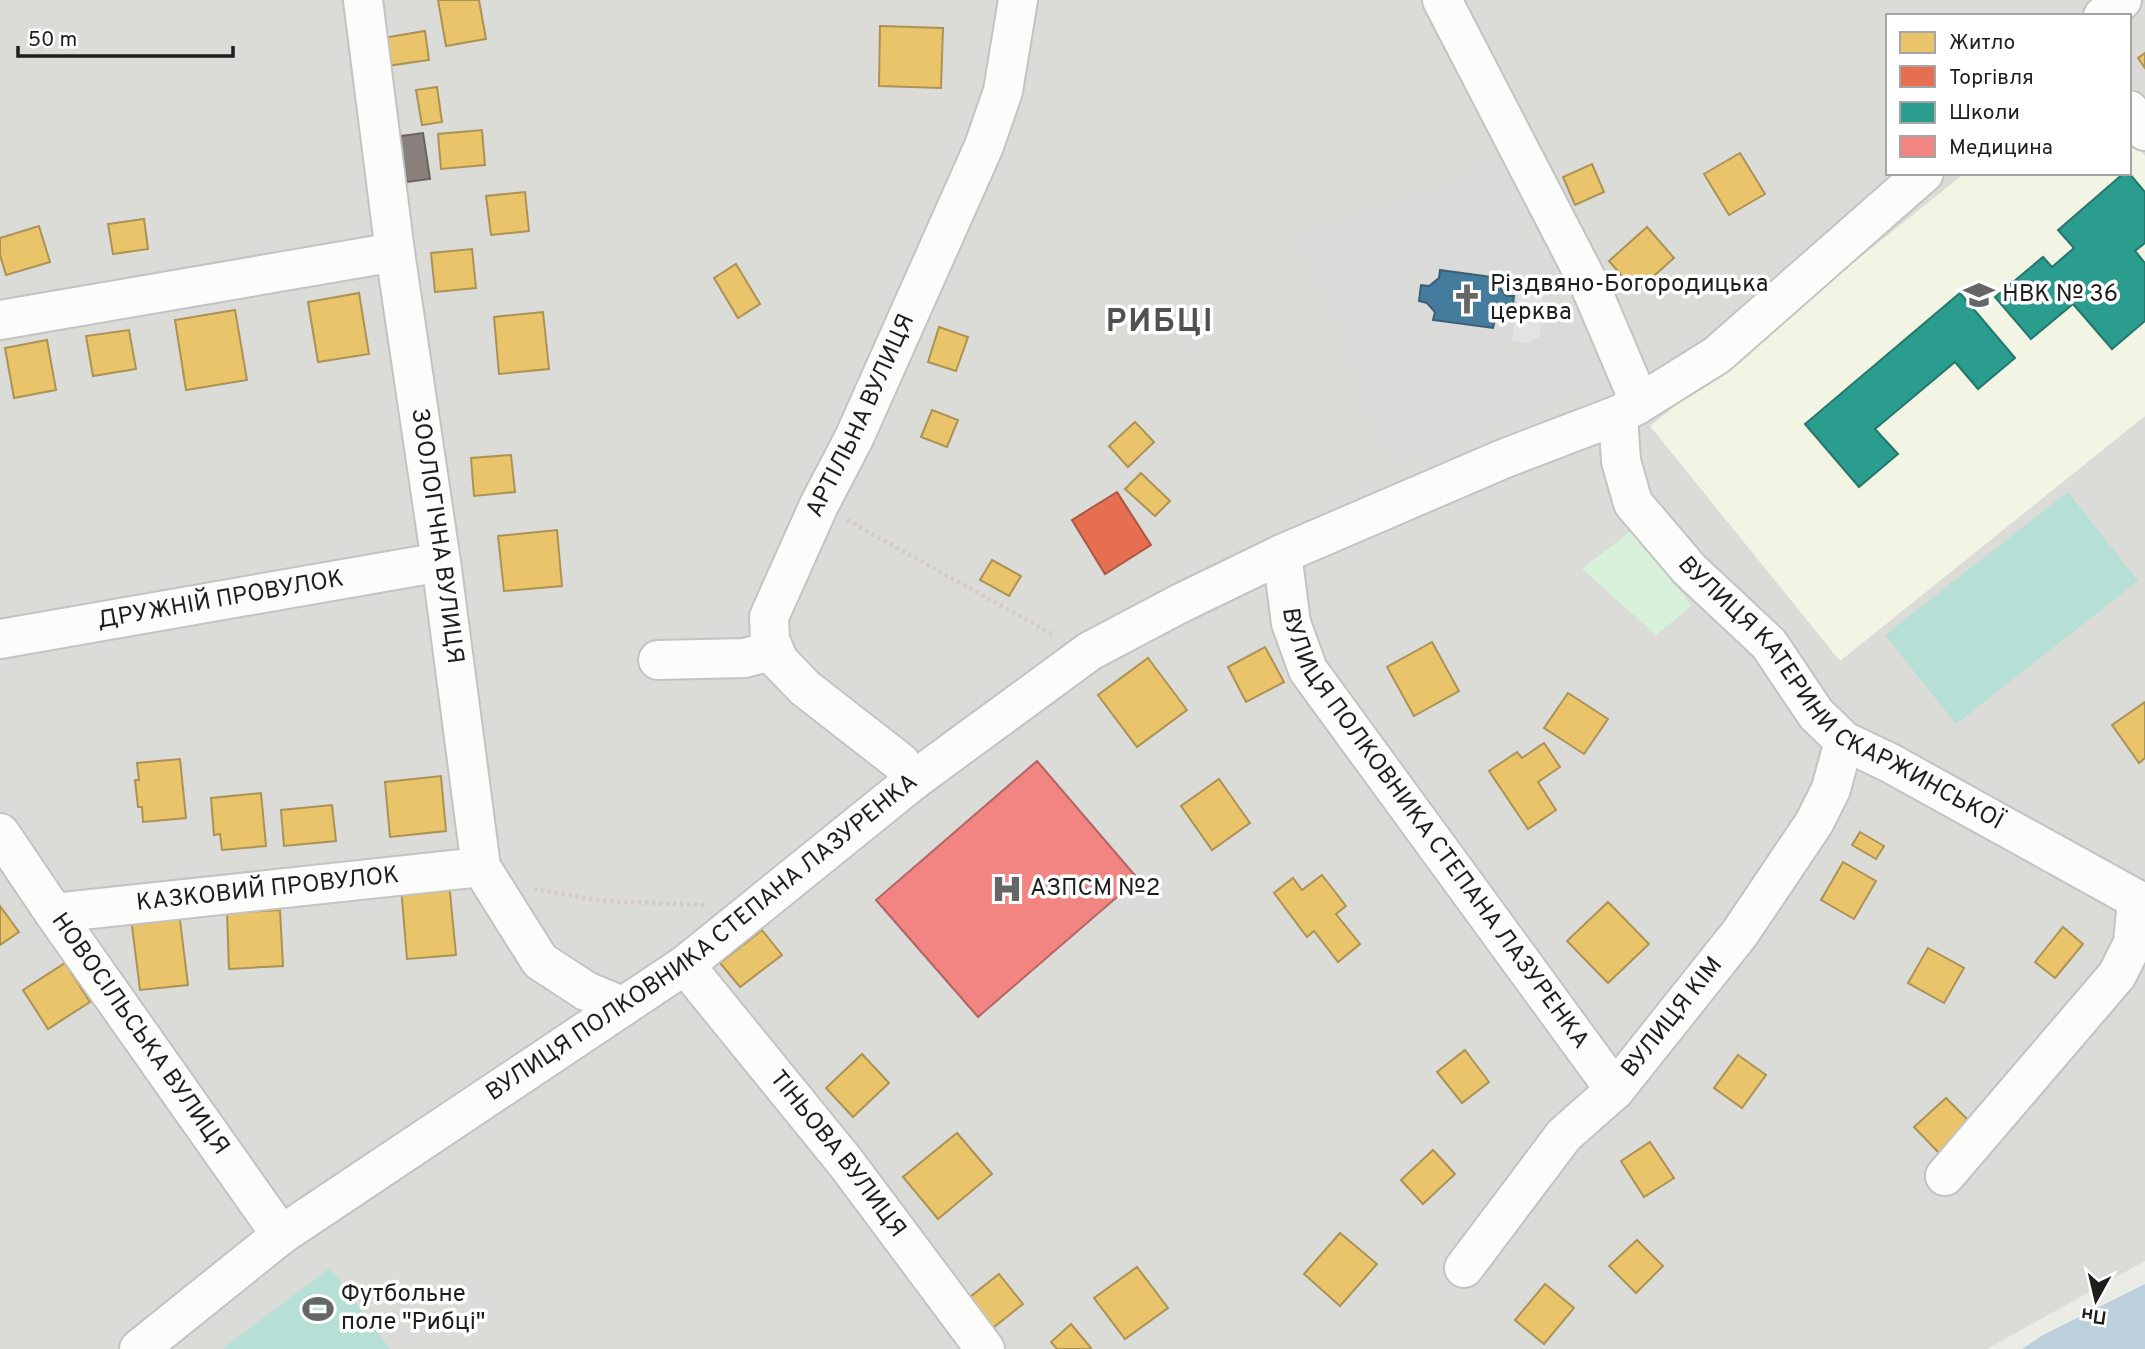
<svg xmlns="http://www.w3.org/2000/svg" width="2145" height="1349" font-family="Overpass,sans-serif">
<rect width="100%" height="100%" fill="#ecece7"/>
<path fill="#dbdbd8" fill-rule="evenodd" d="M0,0H2145V1261L1987,1349H0ZM1888,16H2129V173H1888Z"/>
<polygon fill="#f2f5e3" points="2129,136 2145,156 2145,416 1840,661 1650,426 1965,173 2129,173"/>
<polygon fill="#dadad8" points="1497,168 1598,384 1401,463 1291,239"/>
<polygon fill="#d7f1db" points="1631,531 1692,606 1656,635 1582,569"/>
<g fill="#b6e0d6">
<polygon points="2068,492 2138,581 1956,724 1885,635"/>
<polygon points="330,1268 390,1349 222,1349"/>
</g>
<polygon fill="#e3e2e5" points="1520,282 1539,284 1544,295 1539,337 1529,343 1512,341"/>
<polygon fill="#bcd0dc" points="2145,1284 2145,1349 2022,1349 2043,1335"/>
<g fill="#e9c46a" stroke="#ac9253" stroke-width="2">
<polygon points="438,0 479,0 486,39 446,46"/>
<polygon points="880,26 943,28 941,88 879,86"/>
<polygon points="425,31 429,60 387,66 383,38"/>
<polygon points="2145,53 2145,68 2138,58"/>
<polygon points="437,87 442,122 422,125 416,90"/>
<polygon points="482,130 485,165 441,169 438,134"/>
<polygon points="1740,153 1765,194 1729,215 1704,174"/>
<polygon points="1592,164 1604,192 1575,205 1563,177"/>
<polygon points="525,192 529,231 491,235 486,196"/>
<polygon points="144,219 148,249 113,254 108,224"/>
<polygon points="39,226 50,262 6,275 0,255 0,238"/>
<polygon points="1647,227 1674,258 1636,292 1609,261"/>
<polygon points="472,249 476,288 435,292 431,253"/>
<polygon points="736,264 760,304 738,318 714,278"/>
<polygon points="359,293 369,354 318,362 308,302"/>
<polygon points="235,310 247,380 186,390 175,320"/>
<polygon points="543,312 549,369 499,374 494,317"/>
<polygon points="939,327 968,337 956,371 928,362"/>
<polygon points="129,330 136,369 93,376 86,336"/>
<polygon points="47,340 56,390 14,398 5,348"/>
<polygon points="932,410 958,420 947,447 921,437"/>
<polygon points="1135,422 1154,442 1128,467 1109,446"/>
<polygon points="511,455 515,492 474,496 471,458"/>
<polygon points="1141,473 1170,501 1155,516 1125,489"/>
<polygon points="557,530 562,586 504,591 498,536"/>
<polygon points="992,560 1021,576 1009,596 980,580"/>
<polygon points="1432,642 1459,691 1414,716 1387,667"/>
<polygon points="1265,647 1284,682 1246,702 1228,667"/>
<polygon points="1148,658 1187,710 1137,747 1098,695"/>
<polygon points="1568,693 1608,719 1584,754 1544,728"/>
<polygon points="2145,702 2145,758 2139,763 2112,725"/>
<polygon points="1544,743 1560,767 1538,782 1556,810 1528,829 1489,771 1517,752 1522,758"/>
<polygon points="180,759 186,818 143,822 142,807 138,807 135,780 139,780 137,763"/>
<polygon points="441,776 446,831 390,837 385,782"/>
<polygon points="1219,779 1250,823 1212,850 1181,806"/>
<polygon points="261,793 266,846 222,850 220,834 214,835 211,798"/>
<polygon points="1060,800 1098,845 1014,914 991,886 1001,878 986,861 1033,822 1029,817 1044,805 1048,810"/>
<polygon points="332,805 336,841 284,846 281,810"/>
<polygon points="1860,832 1884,846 1876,859 1852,845"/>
<polygon points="1843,862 1876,881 1854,919 1821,900"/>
<polygon points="1322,875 1346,906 1336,914 1360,944 1338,962 1314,931 1307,937 1274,893 1293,878 1302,890"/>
<polygon points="449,882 456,955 407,959 401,887"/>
<polygon points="988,887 1014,918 1011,920 1016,927 976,960 946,923"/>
<polygon points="1608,902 1649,944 1608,983 1567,941"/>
<polygon points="0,906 19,932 0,945"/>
<polygon points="280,910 283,966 229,969 227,913"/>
<polygon points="179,912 188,985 140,990 131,918"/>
<polygon points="2063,927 2083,944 2055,978 2035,962"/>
<polygon points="762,930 782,955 740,987 720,963"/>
<polygon points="1928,948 1964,968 1944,1003 1908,983"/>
<polygon points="65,963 90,1002 48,1029 23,990"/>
<polygon points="1465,1050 1489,1082 1462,1103 1437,1072"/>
<polygon points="862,1054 889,1083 853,1117 826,1088"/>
<polygon points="1738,1055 1766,1075 1742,1108 1714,1088"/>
<polygon points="1946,1098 1971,1123 1939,1153 1914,1127"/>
<polygon points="957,1133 992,1174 938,1219 903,1177"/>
<polygon points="1650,1142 1674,1178 1644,1197 1621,1161"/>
<polygon points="1433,1150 1455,1174 1423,1204 1401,1180"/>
<polygon points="1340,1233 1377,1264 1340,1306 1304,1274"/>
<polygon points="1637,1240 1663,1266 1636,1293 1609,1266"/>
<polygon points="1137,1267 1168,1308 1125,1339 1094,1298"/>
<polygon points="999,1274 1023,1304 989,1331 965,1301"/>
<polygon points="1545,1284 1574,1308 1544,1344 1515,1320"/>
<polygon points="1071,1324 1091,1348 1090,1349 1057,1349 1051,1342"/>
</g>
<polygon fill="#e76f51" stroke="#ab5742" stroke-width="2" points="1117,492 1151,545 1105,574 1072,520"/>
<g fill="#2a9d8f" stroke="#26776d" stroke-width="2">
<polygon points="2124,173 2129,173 2145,192 2145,243 2135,251 2145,263 2145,321 2112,349 2073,304 2031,339 1995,297 2043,257 2052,267 2074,248 2058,230"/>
<polygon points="1960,293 2015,358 1978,389 1955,362 1875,429 1898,454 1859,487 1805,424"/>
</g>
<polygon fill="#f28482" stroke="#b26564" stroke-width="2" points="1037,761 1138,879 978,1017 876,900"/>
<polygon fill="#457b9d" stroke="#395f77" stroke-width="2" points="1440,270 1500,278 1499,286 1506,296 1514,296 1512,313 1504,312 1495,319 1493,328 1433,320 1435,312 1427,303 1419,301 1421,285 1429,286 1439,278"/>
<polygon fill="#8a817c" stroke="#6a6360" stroke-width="2" points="423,133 430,179 407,182 400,136"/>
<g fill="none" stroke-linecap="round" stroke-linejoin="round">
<g stroke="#c3c3c1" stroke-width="42">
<g id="minor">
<path id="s1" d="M363,0L395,252L441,562L481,867L540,961L586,991L622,1006"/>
<polyline points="1442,0 1591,288 1633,387 1637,405"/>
<polyline points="2103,16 2122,0"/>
<polyline points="2129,110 2145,131"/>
<polyline points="0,320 395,252"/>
<path id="s2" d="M1618,415L1621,461L1633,503L1689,569L1769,644L1816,714L1844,741L1890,763L2145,904"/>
<path id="s3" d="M1282,554L1291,623L1308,670L1615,1090"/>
<path id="s4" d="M0,639L441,562"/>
<polyline points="658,660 745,658 774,650"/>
<path id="s5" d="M914,780L900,762L805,688L779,661L770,640L769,617L819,505L854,438L984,146L1003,91L1018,0"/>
<path id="s6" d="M0,833L54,913L281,1235"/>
<path id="s7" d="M54,913L481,867"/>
<path id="s8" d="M685,965L846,1163L985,1349"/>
<polyline points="1945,1176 2117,975 2133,943 2137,900"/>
<path id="s9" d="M1464,1268L1564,1135L1615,1090L1740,933L1814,823L1831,789L1844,741"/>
<path id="s10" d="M139,1349L281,1235L685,965L914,780L1090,651L1179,604L1282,554L1503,459L1618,415L1637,405L1717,355L1924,173"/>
</g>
</g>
<g stroke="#d5ccc7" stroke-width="4.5" stroke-dasharray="3.5 3.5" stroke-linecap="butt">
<polyline points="1541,313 1567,316"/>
<polyline points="847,520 1054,635"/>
<polyline points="534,889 604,901 706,905"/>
</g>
<use href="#minor" stroke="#fcfcfb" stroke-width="38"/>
</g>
<defs>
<g id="school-bare" transform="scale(2.415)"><path d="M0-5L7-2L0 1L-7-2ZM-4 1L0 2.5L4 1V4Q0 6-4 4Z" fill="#666664" stroke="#fff" stroke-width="2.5" paint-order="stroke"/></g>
<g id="church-bare" transform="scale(2.415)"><path d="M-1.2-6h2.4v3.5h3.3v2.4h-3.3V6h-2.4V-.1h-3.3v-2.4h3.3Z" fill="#666664" stroke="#fff" stroke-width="2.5" paint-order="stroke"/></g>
<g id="hospital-bare" transform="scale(2.415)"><path d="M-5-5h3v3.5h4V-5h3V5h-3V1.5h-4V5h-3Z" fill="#666664" stroke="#fff" stroke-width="2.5" paint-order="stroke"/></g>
<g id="stadium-bare" transform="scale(2.415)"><path d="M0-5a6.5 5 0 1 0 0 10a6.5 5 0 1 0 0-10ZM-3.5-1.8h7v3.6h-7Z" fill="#666664" stroke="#fff" stroke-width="2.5" paint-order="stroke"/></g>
</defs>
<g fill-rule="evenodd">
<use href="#school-bare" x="1979" y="295"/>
<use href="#church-bare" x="1467" y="299"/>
<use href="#hospital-bare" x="1007" y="889"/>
<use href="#stadium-bare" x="318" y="1309"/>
</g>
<g text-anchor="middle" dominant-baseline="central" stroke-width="7" stroke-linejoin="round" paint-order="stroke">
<g font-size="24" fill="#1e1e1e" stroke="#fff" text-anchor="start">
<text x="1490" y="285">Різдвяно-Богородицька<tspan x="1490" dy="28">церква</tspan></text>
<text x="2002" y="295">НВК № 36</text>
<text x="1030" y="889">АЗПСМ №2</text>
<text x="341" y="1295">Футбольне<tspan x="341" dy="28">поле "Рибці"</tspan></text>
</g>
<g font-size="24" fill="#1e1e1e" stroke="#fff">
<text stroke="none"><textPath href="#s5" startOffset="448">АРТІЛЬНА ВУЛИЦЯ</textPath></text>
<text stroke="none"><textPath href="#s1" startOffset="541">ЗООЛОГІЧНА ВУЛИЦЯ</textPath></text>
<text stroke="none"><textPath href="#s4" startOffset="224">ДРУЖНІЙ ПРОВУЛОК</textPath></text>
<text stroke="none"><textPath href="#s2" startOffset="376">ВУЛИЦЯ КАТЕРИНИ СКАРЖИНСЬКОЇ</textPath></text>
<text stroke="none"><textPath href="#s3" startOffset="320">ВУЛИЦЯ ПОЛКОВНИКА СТЕПАНА ЛАЗУРЕНКА</textPath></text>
<text stroke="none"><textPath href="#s7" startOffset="215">КАЗКОВИЙ ПРОВУЛОК</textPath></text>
<text stroke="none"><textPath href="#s10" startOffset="698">ВУЛИЦЯ ПОЛКОВНИКА СТЕПАНА ЛАЗУРЕНКА</textPath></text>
<text stroke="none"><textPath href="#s9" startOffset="327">ВУЛИЦЯ КІМ</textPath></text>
<text stroke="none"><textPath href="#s6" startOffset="245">НОВОСІЛЬСЬКА ВУЛИЦЯ</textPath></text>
<text stroke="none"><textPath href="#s8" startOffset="243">ТІНЬОВА ВУЛИЦЯ</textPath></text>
</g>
<g font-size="32" font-weight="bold" letter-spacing="2" fill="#515151" stroke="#fff">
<text x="1160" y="323">РИБЦІ</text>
</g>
</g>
<rect x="1886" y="14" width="245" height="161" fill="#ffffff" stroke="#a5a5a5" stroke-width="2"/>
<rect x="1900" y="32" width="35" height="21" fill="#e9c46a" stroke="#a5a5a5" stroke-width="2"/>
<text x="1949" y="49" font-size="21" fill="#1e1e1e">Житло</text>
<rect x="1900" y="66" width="35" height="21" fill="#e76f51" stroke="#a5a5a5" stroke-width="2"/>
<text x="1949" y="84" font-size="21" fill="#1e1e1e">Торгівля</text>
<rect x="1900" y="102" width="35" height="21" fill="#2a9d8f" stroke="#a5a5a5" stroke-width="2"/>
<text x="1949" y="119" font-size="21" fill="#1e1e1e">Школи</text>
<rect x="1900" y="136" width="35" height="21" fill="#f28482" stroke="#a5a5a5" stroke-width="2"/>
<text x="1949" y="154" font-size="21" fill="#1e1e1e">Медицина</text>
<g transform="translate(2096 1300) rotate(188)" stroke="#ffffff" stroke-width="5" paint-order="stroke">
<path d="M0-5L12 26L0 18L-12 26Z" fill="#1e1e1e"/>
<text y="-10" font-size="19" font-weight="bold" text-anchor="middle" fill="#1e1e1e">Пн</text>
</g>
<path d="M18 46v10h215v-10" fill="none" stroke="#1e1e1e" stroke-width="3.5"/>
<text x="28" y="46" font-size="21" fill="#1e1e1e" stroke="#ffffff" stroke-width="5" paint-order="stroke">50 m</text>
</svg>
